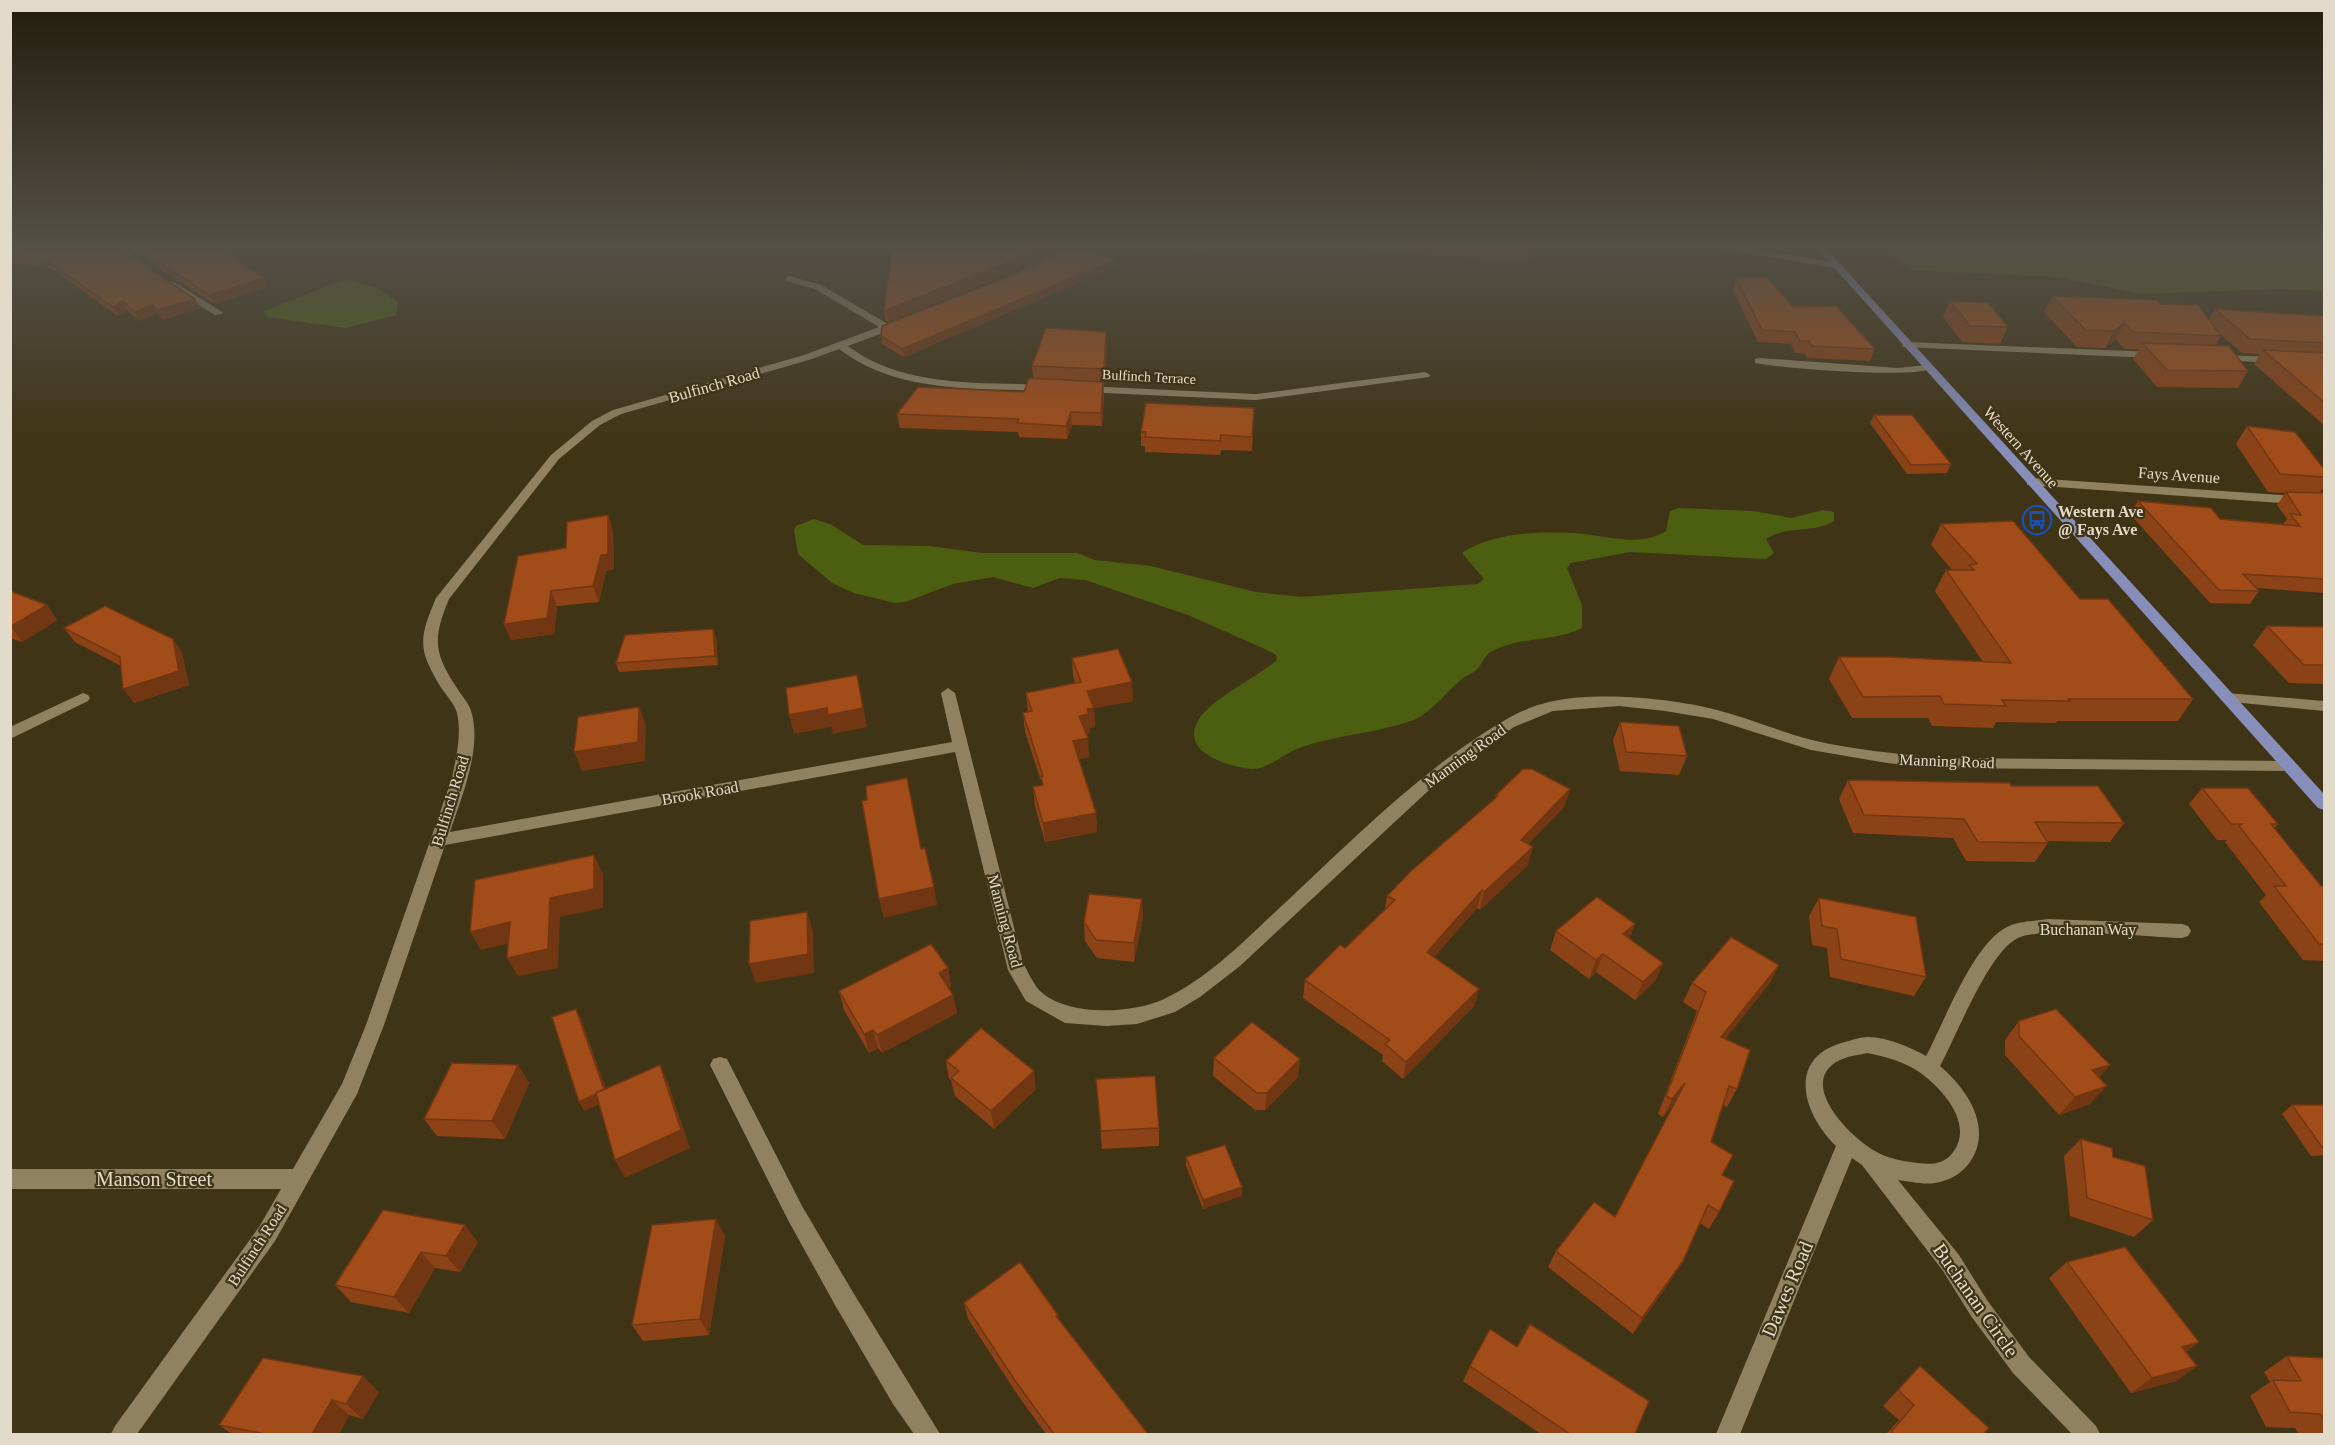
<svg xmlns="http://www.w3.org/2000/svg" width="2335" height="1445" font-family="Georgia,serif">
<rect width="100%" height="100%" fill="#403416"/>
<g fill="#4c5f11">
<polygon points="1869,244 2324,244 2324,291 2281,289 2140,294 2057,277 1909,270 1886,248"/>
<polygon points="349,280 376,288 398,302 396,315 345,328 274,318 268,317 263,312 335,283"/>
<path d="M1679,508L1753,511L1792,518L1823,510L1834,512V521C1815,534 1790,524 1766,539L1774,553L1766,559L1630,552L1571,563L1567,568L1582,605V628C1554,642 1521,636 1493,651C1484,655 1484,661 1478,668C1475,672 1468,675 1463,678C1446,692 1434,710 1414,720C1377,733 1336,735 1299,748C1285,753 1268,769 1253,769C1228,767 1178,752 1199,719C1213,698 1256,678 1277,660L1276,655L1267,650L1188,615L1085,580L1060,578L1033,588L993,577L953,584L905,602L895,603L854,593L832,583L798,554L794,530L796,526L814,519L832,525L863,545L930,546L982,553H1077L1095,560L1151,566L1256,592L1301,597L1478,584L1484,579L1462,553C1492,533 1539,531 1575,533C1604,535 1640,548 1666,531L1670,511Z"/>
</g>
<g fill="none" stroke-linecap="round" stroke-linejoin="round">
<g fill="#908261" fill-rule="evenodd">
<path d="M1759,358L1898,368L1927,365L1932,368C1918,379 1779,368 1755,363V359Z"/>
<polygon points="720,1057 727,1059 802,1206 851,1289 854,1297 851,1305 843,1308 835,1305 788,1220 710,1065 713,1059"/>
</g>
<g fill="#908261" fill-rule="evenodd">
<polygon points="107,244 117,244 150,268 142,270"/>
<polygon points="1075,244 1086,244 1061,259 1053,257"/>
<polygon points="1699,244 1721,244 1834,262 1839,265 1834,268"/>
<path d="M789,276L821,285L888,324L904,321V325L848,346C903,388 981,382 1047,385L1052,388L1047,391C978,388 897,394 839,349L812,359L621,414L600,425L559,459L449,599C433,638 433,652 457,688C461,695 469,703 471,711C483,747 461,798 450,832L952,742L941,693L948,688L955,693L1023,963C1028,972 1033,983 1039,990C1066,1017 1132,1014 1164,999C1206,979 1239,946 1272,915C1335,857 1396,794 1466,745C1492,728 1518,709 1549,702C1595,691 1671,698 1717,710C1749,718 1780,732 1812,740C1853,750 1895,753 1937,758L2291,761L2299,766L2291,771L1937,768L1887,763L1811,750L1713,719L1665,711L1619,706L1553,711L1514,727L1442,778L1240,966L1200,997L1175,1012L1137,1024L1106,1026L1065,1023L1026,1001L1008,970L955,752L445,845L384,1025L357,1094L275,1241L137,1434H111L115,1426L259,1227L281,1189H10V1169H293L342,1084L366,1025L452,778C456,757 462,735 457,713C455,705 447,696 442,689C418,650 418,640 436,598L551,455L592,421L613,410L804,355L879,327L815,289L786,281V277Z"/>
<polygon points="168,282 174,282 224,313 215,315 168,286"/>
<polygon points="1907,342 2154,352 2159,355 2154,358 1903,347 1902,345"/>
<polygon points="2220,355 2277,357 2282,360 2277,363 2216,360 2216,356"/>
<polygon points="1425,372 1430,375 1429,377 1256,400 1083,392 1078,389 1083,386 1256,394"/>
<polygon points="2031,478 2324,498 2324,506 2027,485 2027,479"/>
<polygon points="83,693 88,695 90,698 88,701 10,739 10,727"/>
<polygon points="2227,693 2324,701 2324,711 2222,701 2220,698"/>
<path d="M2048,919L2182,924L2188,926L2191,931L2188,936L2182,938C2148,937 2044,926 2018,938C1989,951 1956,1037 1940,1066C1968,1090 1993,1128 1970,1162C1962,1174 1948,1181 1935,1183C1923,1185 1909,1181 1898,1180L1959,1255L1987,1300L2029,1357L2096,1426L2100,1434H2072L2013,1373L1971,1316L1943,1271L1862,1165L1852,1158L1740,1434H1716L1836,1146C1802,1113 1786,1057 1845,1042C1852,1040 1861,1037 1868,1037C1887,1037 1910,1047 1926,1056C1945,1021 1972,945 2007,927C2018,921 2036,921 2048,919ZM1867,1053C1887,1057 1906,1062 1922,1074C1943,1090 1973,1123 1954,1151C1945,1164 1933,1165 1918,1163C1903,1161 1888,1159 1875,1151C1850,1137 1795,1082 1840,1060C1848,1056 1859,1055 1867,1053Z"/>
<polygon points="843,1286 851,1289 940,1434 914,1434 893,1404 835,1305 832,1297 835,1289"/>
</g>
<polygon fill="#868eb9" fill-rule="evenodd" points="1813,244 1822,244 2324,794 2324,810 2318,808"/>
</g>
<g fill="#8b4216">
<polygon points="10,244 195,299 200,308 162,320 158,313 140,321 127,310 118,316 52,269 10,262"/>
<polygon points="122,244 184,244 187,247 268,287 214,304"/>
<polygon points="1168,244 1215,244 1209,252 1168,246"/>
<polygon points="1366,244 1530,244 1531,253 1529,261 1366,250"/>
<polygon points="1055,245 1055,251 1007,274 888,322 885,320 884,309"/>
<polygon points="1116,267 904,357 882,344 881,336"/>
<polygon points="1736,278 1875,349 1870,361 1807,358 1805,354 1795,353 1791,344 1758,342 1733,290"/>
<polygon points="2052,296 2160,304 2209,319 2215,309 2325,316 2325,426 2254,364 2260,354 2242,353 2220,334 2221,336 2215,346 2248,371 2238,388 2157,387 2133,359 2139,349 2124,349 2116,339 2105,348 2077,347 2044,312"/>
<polygon points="1950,301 2008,327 2000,344 1962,342 1943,317"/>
<polygon points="1107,347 1104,385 1103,385 1104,395 1102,426 1072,425 1067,439 1019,437 1018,432 900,428 897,414 1024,392 1033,379 1032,366"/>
<polygon points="1254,408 1252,451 1221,450 1220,455 1145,452 1145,446 1141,446 1141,432"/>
<polygon points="1874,415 1951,464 1947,473 1907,474 1870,423"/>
<polygon points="2247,426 2325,470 2325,486 2319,493 2325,493 2325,593 2257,588 2259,591 2250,604 2210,603 2130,514 2138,501 2220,519 2283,524 2287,519 2277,505 2285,493 2268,492 2236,444"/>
<polygon points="1941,524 2080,599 2193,699 2178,721 2057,721 2056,723 1996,722 1993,728 1932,726 1928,718 1852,718 1829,679 1839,657 1983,662 1935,591 1946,570 1952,570 1931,545"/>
<polygon points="613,530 614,569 606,571 599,602 557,606 554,634 511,640 504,624 566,548"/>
<polygon points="10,591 47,605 57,620 22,642 10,638"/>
<polygon points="2267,626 2325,627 2325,684 2289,683 2253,645"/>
<polygon points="64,628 173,639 182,653 189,685 134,703 121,666 75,642"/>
<polygon points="716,638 718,665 619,672 616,663"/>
<polygon points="1072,658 1133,701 1094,708 1095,727 1090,728 1090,733 1086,734 1089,757 1079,759 1096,813 1097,832 1045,842 1035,806 1033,787 1042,786 1042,784 1025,732 1023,713 1028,712 1026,693 1075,683 1073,676"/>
<polygon points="1620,722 1687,756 1679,775 1620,771 1613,741"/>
<polygon points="1848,780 2011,786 2124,823 2110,842 2047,841 2048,843 2035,862 1966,861 1953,838 1853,833 1839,799"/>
<polygon points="2202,788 2278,824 2274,829 2321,886 2325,886 2325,961 2303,960 2259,902 2266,895 2225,842 2227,840 2217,840 2189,804"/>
<polygon points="1570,789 1564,807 1528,844 1528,865 1480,910 1477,908 1434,957 1479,989 1474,1006 1403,1079 1382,1061 1383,1055 1303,998 1305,980 1345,948 1385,910 1387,896 1495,798 1496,795"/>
<polygon points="1819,898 1926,977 1914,996 1830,977 1827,948 1812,945 1809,916"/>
<polygon points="1142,899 1143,918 1134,962 1097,958 1085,941 1084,922"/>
<polygon points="1635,924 1629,939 1663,963 1655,981 1635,1000 1596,972 1589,979 1550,950 1556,931"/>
<polygon points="1779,965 1769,984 1725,1039 1737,1089 1727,1107 1723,1105 1711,1142 1722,1175 1719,1212 1709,1229 1700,1223 1673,1277 1633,1334 1548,1267 1556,1251 1615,1217 1675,1102 1663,1117 1658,1114 1697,1011 1683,1002 1692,983"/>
<polygon points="948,968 951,986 949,988 953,995 957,1013 882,1053 878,1048 869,1053 844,1010 839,991"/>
<polygon points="2019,1021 2110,1065 2098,1078 2090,1104 2059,1115 2005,1055 2005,1040"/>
<polygon points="1214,1058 1300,1059 1298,1077 1265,1110 1255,1110 1213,1076"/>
<polygon points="946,1061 1036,1089 994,1129 955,1096 951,1080 949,1079"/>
<polygon points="518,1065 529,1083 505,1139 437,1136 424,1119"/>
<polygon points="1096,1079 1159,1128 1159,1146 1102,1149"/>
<polygon points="2292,1105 2325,1105 2325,1155 2311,1156 2282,1114"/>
<polygon points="2081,1139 2113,1157 2153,1220 2134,1237 2070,1216 2064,1156"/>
<polygon points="1186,1157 1242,1187 1242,1196 1203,1209 1186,1166"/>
<polygon points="383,1210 478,1242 460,1272 435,1268 409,1313 351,1302 335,1285"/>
<polygon points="725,1236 709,1335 643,1341 632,1325"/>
<polygon points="2067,1262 2199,1342 2186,1351 2197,1366 2176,1381 2131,1393 2049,1278"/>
<polygon points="964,1303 1059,1320 1148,1434 1046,1434 1019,1397 968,1319"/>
<polygon points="1517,1347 1635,1434 1541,1434 1463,1381 1470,1366"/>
<polygon points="2287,1356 2325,1358 2325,1434 2299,1434 2295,1428 2266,1427 2250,1396 2270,1382 2264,1372"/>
<polygon points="263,1358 379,1392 363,1419 349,1415 339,1434 232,1434 219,1425"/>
<polygon points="1920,1366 1983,1434 1886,1434 1899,1420 1883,1406"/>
</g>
<g fill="#713612">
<polygon points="1046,244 1057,244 1055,245 1055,251 1007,274 888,322 886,310"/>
<polygon points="1209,244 1215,244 1209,252"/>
<polygon points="1116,259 1116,267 904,357 902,349"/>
<polygon points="264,278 268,287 214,304 209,295"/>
<polygon points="195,299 200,308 162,320 157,310"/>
<polygon points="122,301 127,310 118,316 113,307"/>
<polygon points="153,304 158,313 140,321 135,312"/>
<polygon points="2124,323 2116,339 2105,348 2114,331"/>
<polygon points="1106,332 1107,347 1104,385 1104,369"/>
<polygon points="1103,382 1104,395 1102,426 1101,413"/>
<polygon points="1071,412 1072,425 1067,439 1066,426"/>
<polygon points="608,515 613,530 614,569 606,571 599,602 593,586"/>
<polygon points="551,591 557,606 554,634 511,640 504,624"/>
<polygon points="47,605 57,620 22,642 11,627"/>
<polygon points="713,629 716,638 718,665 715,656"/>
<polygon points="173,639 182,653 189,685 134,703 123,689"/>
<polygon points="857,675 867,727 833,734 831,727 794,734 789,715"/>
<polygon points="1132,682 1133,701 1094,708 1095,727 1090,728 1090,733 1081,735 1079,716 1087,691"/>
<polygon points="639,707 646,725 645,761 582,771 574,752"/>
<polygon points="1088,738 1089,757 1075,760 1073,741"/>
<polygon points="1570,789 1564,807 1516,857 1521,840"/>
<polygon points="1096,813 1097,832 1045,842 1043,823"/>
<polygon points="1533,847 1528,865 1480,910 1484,892"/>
<polygon points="594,855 603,874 603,908 560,917 558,968 518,976 507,958 550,898"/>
<polygon points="934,887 937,905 884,918 879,899"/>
<polygon points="1482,890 1477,908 1423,970 1427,952"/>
<polygon points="1142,899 1143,918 1134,962 1134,943"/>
<polygon points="807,912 813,931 814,973 756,983 749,964"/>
<polygon points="510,922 520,941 481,950 470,932"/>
<polygon points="1635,924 1628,942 1623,934"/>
<polygon points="1603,954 1596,972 1589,979 1596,960"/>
<polygon points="1663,963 1655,981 1635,1000 1643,982"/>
<polygon points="1779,965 1769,984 1712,1056 1721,1037"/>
<polygon points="948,968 951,986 943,991 939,973"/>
<polygon points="1479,989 1474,1006 1403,1079 1406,1062"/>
<polygon points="953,995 957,1013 882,1053 877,1035"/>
<polygon points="576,1009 581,1019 610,1100 584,1111 579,1102"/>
<polygon points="873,1030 878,1048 869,1053 864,1034"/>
<polygon points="1300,1059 1298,1077 1265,1110 1267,1093"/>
<polygon points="518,1065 529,1083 505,1139 492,1121"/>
<polygon points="660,1065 668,1083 690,1148 625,1178 615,1160"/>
<polygon points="2110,1065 2094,1083 2092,1070"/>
<polygon points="1034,1071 1036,1089 994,1129 991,1111"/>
<polygon points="1685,1083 1676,1101 1663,1117 1672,1099"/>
<polygon points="2107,1086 2090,1104 2059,1115 2075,1097"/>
<polygon points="1242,1187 1242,1196 1203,1209 1203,1200"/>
<polygon points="716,1219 725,1236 709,1335 700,1319"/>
<polygon points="465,1225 478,1242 460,1272 446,1256"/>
<polygon points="421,1252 435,1268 409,1313 394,1297"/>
<polygon points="1683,1261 1673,1277 1633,1334 1642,1318"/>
<polygon points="2199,1342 2178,1358 2182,1347"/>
<polygon points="2197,1366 2176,1381 2131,1393 2152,1378"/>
<polygon points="363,1376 379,1392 363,1419 346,1404"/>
<polygon points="332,1400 349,1415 339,1434 312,1434"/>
</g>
<g fill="#a24d19" stroke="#713612" stroke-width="1.5">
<polygon points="10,244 112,244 195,299 157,310 153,304 135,312 122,301 113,307 47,261 10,254"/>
<polygon points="131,244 184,244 187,247 198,244 213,244 264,278 209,295"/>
<polygon points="913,244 1046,244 1006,263 886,310 884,309 892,252"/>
<polygon points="1397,244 1530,244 1531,253"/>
<polygon points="1069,247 1116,259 902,349 881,336 882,326 1015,274"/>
<polygon points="1767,277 1793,307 1836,306 1875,349 1812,346 1809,341 1800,341 1795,332 1762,330 1736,278"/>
<polygon points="2052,296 2157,300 2160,304 2198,305 2221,336 2133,332 2124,323 2114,331 2086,330"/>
<polygon points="1950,301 1988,303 2008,327 1970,326"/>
<polygon points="2215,309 2325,316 2325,343 2250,339"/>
<polygon points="1046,328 1106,332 1104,369 1032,366"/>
<polygon points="2142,343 2229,346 2248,371 2167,370"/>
<polygon points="2263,350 2325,353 2325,403"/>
<polygon points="1029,378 1103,382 1101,413 1071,412 1066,426 1017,423 1019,419 897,414 918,387 1024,392"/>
<polygon points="1146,403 1254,408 1252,437 1221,435 1220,441 1145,437 1146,432 1141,432"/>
<polygon points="1874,415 1912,415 1951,464 1911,465"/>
<polygon points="2247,426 2295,432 2325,470 2325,477 2280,474"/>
<polygon points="2286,492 2325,493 2325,579 2243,574 2259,591 2219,590 2138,501 2211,508 2220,519 2300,526 2290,514 2301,515"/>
<polygon points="608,515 608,554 601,555 593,586 551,591 547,618 504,624 518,556 566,548 567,522"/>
<polygon points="2013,521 2080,599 2108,599 2193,699 2068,699 2070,701 2002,700 2006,706 1944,704 1940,696 1863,697 1839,657 1889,657 2011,663 1946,570 1974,570 1969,565 1977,564 1941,524"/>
<polygon points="10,591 47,605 10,627"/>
<polygon points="105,606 173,639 179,671 123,689 120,657 64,628"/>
<polygon points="2267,626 2325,627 2325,665 2304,665"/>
<polygon points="713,629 715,656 616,663 625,635"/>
<polygon points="1118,649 1132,682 1087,691 1094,708 1087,709 1089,714 1079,716 1088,738 1073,741 1096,813 1043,823 1033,787 1043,785 1041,776 1043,776 1023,713 1032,711 1026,693 1081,682 1072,658"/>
<polygon points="857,675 863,708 828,715 827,708 789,715 786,688"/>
<polygon points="639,707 638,742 574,752 578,717"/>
<polygon points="1620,722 1679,726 1687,756 1626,752"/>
<polygon points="1523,769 1532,769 1570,789 1521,840 1533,847 1484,892 1482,890 1427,952 1479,989 1406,1062 1385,1044 1390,1040 1305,980 1340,945 1345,948 1395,900 1387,896 1411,871 1498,796 1496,795"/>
<polygon points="907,778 921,849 925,848 934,887 879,899 862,801 867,800 866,786"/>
<polygon points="1848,780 2010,783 2011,786 2098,786 2124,823 2035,822 2048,843 1978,842 1964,819 1864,815"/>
<polygon points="2202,788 2248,788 2278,824 2271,824 2321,886 2325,886 2325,944 2319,944 2274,886 2286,886 2239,826 2242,824 2231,824"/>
<polygon points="594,855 594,889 550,898 548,949 507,958 510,922 470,932 475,880"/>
<polygon points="1089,894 1142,899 1134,943 1096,940 1084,922"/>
<polygon points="1597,897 1635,924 1623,934 1663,963 1643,982 1603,954 1596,960 1556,931"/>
<polygon points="1819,898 1916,917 1926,977 1841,959 1837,929 1822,926"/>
<polygon points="807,912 808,954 749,964 750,921"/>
<polygon points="1731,937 1779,965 1721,1037 1750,1050 1737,1089 1729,1086 1711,1142 1733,1155 1722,1175 1734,1181 1719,1212 1708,1205 1683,1261 1642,1318 1556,1251 1594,1202 1615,1217 1685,1083 1672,1099 1666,1096 1706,992 1692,983"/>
<polygon points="931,944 948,968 939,973 953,995 877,1035 873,1030 864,1034 839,991"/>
<polygon points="576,1009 604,1089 596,1093 596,1094 579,1102 552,1017"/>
<polygon points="2056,1009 2110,1065 2092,1070 2107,1086 2075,1097 2019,1036 2019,1021"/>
<polygon points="1252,1022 1300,1059 1267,1093 1257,1093 1214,1058"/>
<polygon points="981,1028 1034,1071 991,1111 951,1078 959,1071 946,1061"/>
<polygon points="452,1063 518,1065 492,1121 424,1119"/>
<polygon points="660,1065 681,1130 615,1160 596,1093"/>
<polygon points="1155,1076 1159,1128 1101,1131 1096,1079"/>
<polygon points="2292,1105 2325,1105 2325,1147 2322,1147"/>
<polygon points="2081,1139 2112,1148 2113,1157 2145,1166 2153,1220 2087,1198"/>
<polygon points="1225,1145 1242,1187 1203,1200 1186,1157"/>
<polygon points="383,1210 465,1225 446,1256 421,1252 394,1297 335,1285"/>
<polygon points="716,1219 700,1319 632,1325 652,1225"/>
<polygon points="2125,1247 2199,1342 2182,1347 2197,1366 2152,1378 2067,1262"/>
<polygon points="1020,1262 1058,1315 1056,1316 1148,1434 1054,1434 1016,1382 964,1303"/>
<polygon points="1530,1324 1649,1401 1635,1434 1570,1434 1470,1366 1490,1329 1517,1347"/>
<polygon points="2287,1356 2325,1358 2325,1422 2320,1414 2290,1412 2273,1380 2301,1381"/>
<polygon points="263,1358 363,1376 346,1404 332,1400 312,1434 265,1434 219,1425"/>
<polygon points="1920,1366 1989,1428 1983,1434 1894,1434 1891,1432 1914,1405 1898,1390"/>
</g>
<linearGradient id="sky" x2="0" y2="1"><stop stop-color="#231d0c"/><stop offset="0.55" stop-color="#535047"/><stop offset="1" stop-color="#535047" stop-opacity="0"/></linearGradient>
<rect width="2335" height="447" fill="url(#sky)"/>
<defs>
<g id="bus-ring" transform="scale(1.5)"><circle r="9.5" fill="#403416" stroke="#1a4fb4" stroke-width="1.5"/><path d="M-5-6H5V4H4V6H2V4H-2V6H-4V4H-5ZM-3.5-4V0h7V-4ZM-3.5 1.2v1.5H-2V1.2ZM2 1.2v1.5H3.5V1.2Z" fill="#1a4fb4"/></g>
</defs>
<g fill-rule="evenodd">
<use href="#bus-ring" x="2037" y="520"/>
</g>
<g text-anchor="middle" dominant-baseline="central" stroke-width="4.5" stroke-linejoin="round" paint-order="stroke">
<g font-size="14" fill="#e3dbca" stroke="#403416">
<text transform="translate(1149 377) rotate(3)">Bulfinch Terrace</text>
</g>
<g font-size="16" fill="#e3dbca" stroke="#403416">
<text transform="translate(714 385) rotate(-16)">Bulfinch Road</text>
<text transform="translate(2021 447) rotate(48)">Western Avenue</text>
<text transform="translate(2179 475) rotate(4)">Fays Avenue</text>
<text transform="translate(1465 756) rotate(-36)">Manning Road</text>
<text transform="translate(1947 761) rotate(2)">Manning Road</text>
<text transform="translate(700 793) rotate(-10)">Brook Road</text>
<text transform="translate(450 801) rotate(-73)">Bulfinch Road</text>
<text transform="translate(1005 921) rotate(75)">Manning Road</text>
<text x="2088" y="929">Buchanan Way</text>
<text transform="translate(257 1245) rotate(-57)">Bulfinch Road</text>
</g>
<g font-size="16" font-weight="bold" fill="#e3dbca" stroke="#403416" text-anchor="start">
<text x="2058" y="511">Western Ave<tspan x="2058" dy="18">@ Fays Ave</tspan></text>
</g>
<g font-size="20" fill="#e3dbca" stroke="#403416">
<text x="154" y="1179">Manson Street</text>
<text transform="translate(1787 1289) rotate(-67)">Dawes Road</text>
<text transform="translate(1976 1300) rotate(55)">Buchanan Circle</text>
</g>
</g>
<rect width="2335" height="1445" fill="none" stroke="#e3dbca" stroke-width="24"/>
</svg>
